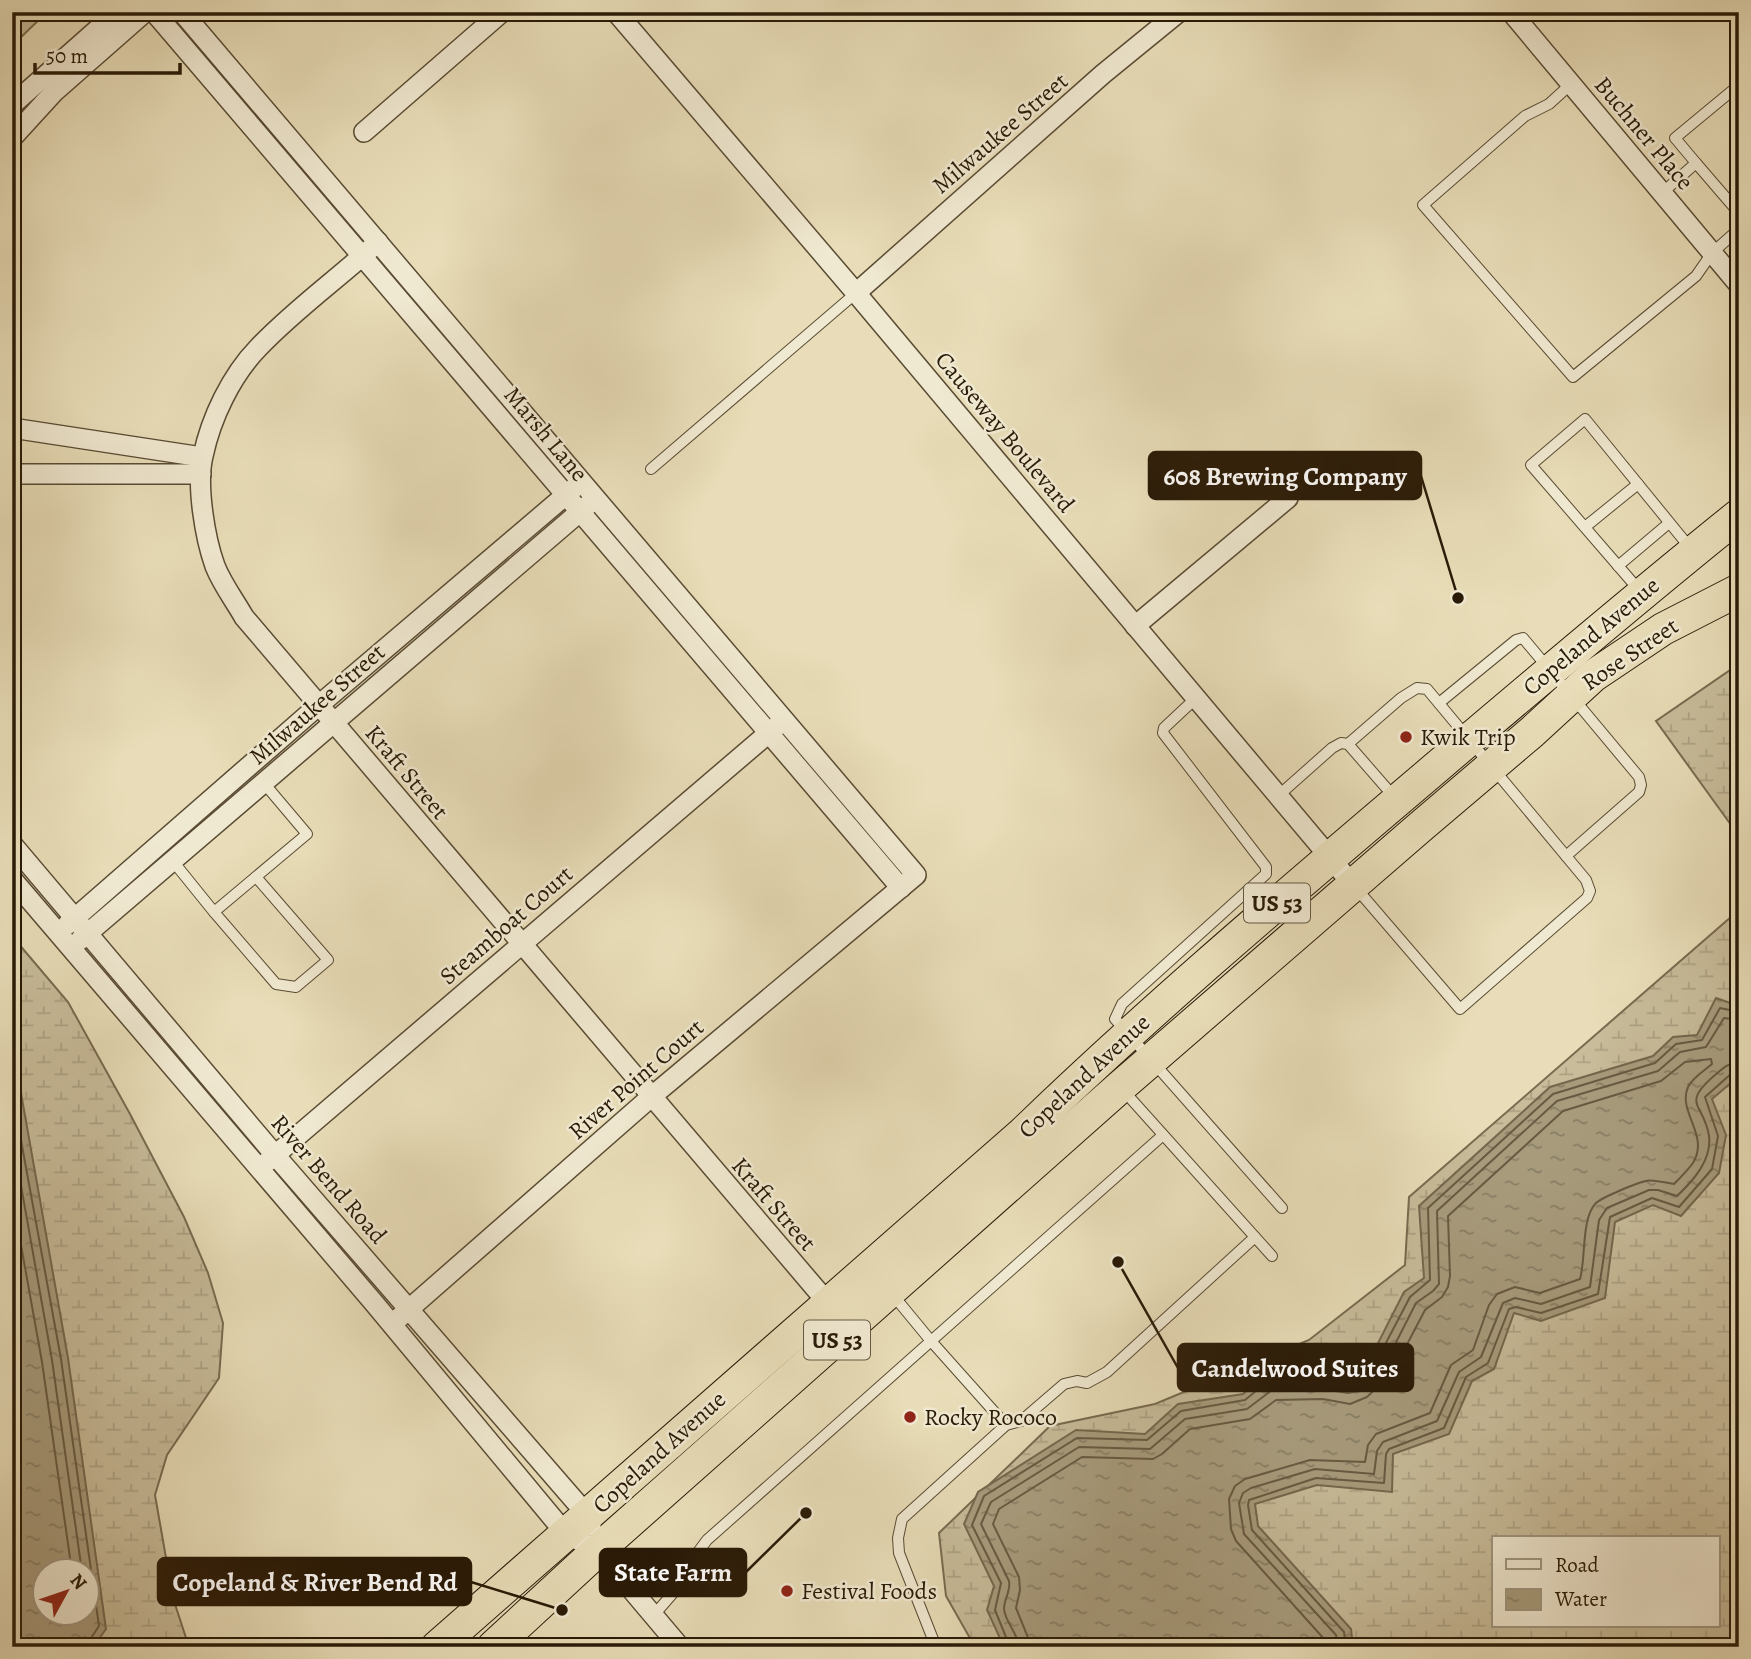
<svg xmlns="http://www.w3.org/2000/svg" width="1751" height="1659" font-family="Alegreya,serif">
<defs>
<pattern id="wetland-marsh" width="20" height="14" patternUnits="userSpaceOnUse" patternTransform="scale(1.75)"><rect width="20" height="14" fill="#c8bc9a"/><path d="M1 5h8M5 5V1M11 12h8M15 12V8" fill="none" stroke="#aca183"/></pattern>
<pattern id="water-ripples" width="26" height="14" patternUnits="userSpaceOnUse" patternTransform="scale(1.75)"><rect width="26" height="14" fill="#a79b7c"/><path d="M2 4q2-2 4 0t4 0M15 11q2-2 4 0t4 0" fill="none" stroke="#887e64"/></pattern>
</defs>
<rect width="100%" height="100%" fill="#e8ddb8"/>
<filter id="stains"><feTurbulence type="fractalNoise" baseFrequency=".00286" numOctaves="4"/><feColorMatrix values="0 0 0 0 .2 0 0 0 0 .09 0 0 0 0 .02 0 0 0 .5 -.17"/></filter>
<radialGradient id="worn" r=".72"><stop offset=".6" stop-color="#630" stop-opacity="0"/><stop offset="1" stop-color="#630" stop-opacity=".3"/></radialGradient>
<g fill="url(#wetland-marsh)" stroke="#786b50" stroke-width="2" fill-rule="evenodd">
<polygon points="12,12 47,12 12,46"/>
<polygon points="1739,664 1739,836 1656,721"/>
<path d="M1739,910V1647H975L946,1596L939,1533L1050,1426L1155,1404L1309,1340L1405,1265L1409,1197ZM1494,1538H1718V1626H1494Z"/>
<path d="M12,936L68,1002L130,1114L184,1217L208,1273L223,1323L219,1378L167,1455L155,1495L173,1598L189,1647H12ZM46,1572H88V1614H46Z"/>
</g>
<g fill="url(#water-ripples)" stroke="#75674d" stroke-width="2" fill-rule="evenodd">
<polygon points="1716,998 1739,1006 1739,1076 1712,1099 1726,1135 1719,1173 1681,1216 1653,1205 1615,1222 1605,1298 1541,1321 1514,1313 1494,1369 1472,1381 1449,1434 1393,1454 1392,1492 1317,1485 1255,1504 1258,1526 1351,1629 1353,1647 1004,1647 987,1610 994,1586 964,1524 978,1492 1076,1430 1145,1434 1178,1404 1243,1394 1266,1374 1325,1373 1350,1378 1371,1357 1404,1292 1424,1278 1419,1206 1550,1087 1653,1056 1673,1037 1697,1035"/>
<path d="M12,1075L21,1093L68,1358L106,1629L93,1647H39L12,1632ZM46,1572H88V1614H46Z"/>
</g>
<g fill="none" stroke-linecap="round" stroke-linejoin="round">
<g stroke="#685a42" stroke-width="2">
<polyline points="12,1091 61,1359 99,1626 89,1641 88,1647"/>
<polyline points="12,1135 52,1360 82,1572"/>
<polyline points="12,1195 42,1362 72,1572"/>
<polyline points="1010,1647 995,1610 1001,1583 972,1525 984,1496 1077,1438 1147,1440 1181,1411 1245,1400 1268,1381 1324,1380 1353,1383 1377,1360 1410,1297 1430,1280 1428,1208 1553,1094 1655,1063 1676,1044 1702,1040 1720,1008 1739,1012"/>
<path d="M1019,1647C1018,1633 1005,1622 1004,1609C1004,1599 1011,1591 1009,1581L981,1524L991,1502L1079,1447L1150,1449L1185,1419L1247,1409L1272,1390L1323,1389L1348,1393L1358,1391L1384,1366L1416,1303L1433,1291L1439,1284L1437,1211L1557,1101L1658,1071L1680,1052L1706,1047L1724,1018L1739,1020"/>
<path d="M1029,1647L1027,1635L1016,1608L1020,1590L1019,1577L993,1524L999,1509L1082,1457L1153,1459L1162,1454L1190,1429L1250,1419L1276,1400L1323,1399L1350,1404L1367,1397L1392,1373L1425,1310L1442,1297L1448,1287L1450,1276L1448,1216L1563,1111L1661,1081L1685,1062L1711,1059L1712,1064C1704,1071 1693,1077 1688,1087C1677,1112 1710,1135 1693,1163C1688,1170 1680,1178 1674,1184C1645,1178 1648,1179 1621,1190C1613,1194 1603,1197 1596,1203C1581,1218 1586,1259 1580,1279L1540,1293L1515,1287L1497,1294L1489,1305L1473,1350L1451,1365L1430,1413L1376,1434L1368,1445L1365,1462L1310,1460L1245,1479L1235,1486L1229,1499L1231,1529L1236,1541L1325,1640L1327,1647"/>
<path d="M1338,1647L1336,1635L1244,1534L1239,1503L1243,1493L1251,1488L1315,1469L1374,1474L1377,1451L1383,1442L1437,1421L1459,1372L1481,1357L1503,1303L1515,1298L1541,1304L1590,1287L1599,1220L1607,1208L1649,1190H1658L1677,1196C1693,1181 1712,1160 1709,1136C1704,1103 1680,1105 1715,1075C1723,1068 1728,1063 1739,1062"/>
<polyline points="1346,1647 1344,1632 1252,1530 1248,1505 1249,1500 1316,1478 1384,1483 1386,1454 1389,1449 1444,1428 1466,1377 1488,1363 1509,1309 1516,1307 1541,1313 1598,1294 1610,1217 1652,1198 1679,1207 1712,1169 1718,1136 1705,1097 1732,1073 1739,1071"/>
</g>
<g stroke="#594b33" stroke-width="12">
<g id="service">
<polyline points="1571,84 1549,104 1525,116 1423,205 1573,377 1696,276 1712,253 1739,229"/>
<polyline points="1696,163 1675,138 1739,85"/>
<polyline points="1662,193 1696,163 1739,213"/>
<polyline points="651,469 856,293"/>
<polyline points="1585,527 1638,484"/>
<polyline points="1618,566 1669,523"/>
<polyline points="1639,590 1531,465 1585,419 1691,549"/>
<polyline points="1196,698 1164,728 1163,733 1266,867 1266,874 1122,1004 1115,1019 1282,1208"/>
<polyline points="1439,703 1516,640 1523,638 1639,777 1641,785 1639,792 1566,856"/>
<polyline points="1348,744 1401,698 1417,688 1427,689 1586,880 1590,891 1587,898 1460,1009 1356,888"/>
<polyline points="1278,796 1332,748 1341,743 1348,744 1395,798"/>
<polyline points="172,860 214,912 307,834 263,782"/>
<polyline points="214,912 276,984 296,987 328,960 256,877"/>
<polyline points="1123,1090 1272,1256"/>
<polyline points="893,1295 931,1341 1006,1425"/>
<polyline points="654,1615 680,1585 687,1567 707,1540 1163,1135"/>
<polyline points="936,1647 899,1553 898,1538 902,1519 1006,1425 1021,1421 1064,1384 1077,1381 1087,1383 1107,1372 1255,1237"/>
</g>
</g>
<g stroke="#594b33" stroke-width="22">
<g id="minor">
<polyline points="154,12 901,888"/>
<polyline points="182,12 916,875 651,1097 392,1324"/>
<polyline points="616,12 856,293 1353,885"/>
<polyline points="1511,12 1739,285"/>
<polyline points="12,105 117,12"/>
<polyline points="364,132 502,12"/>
<polyline points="12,138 54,92 145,12"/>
<path d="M378,242C339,278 295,309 258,348C231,376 211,418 203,456C196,485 205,538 215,566C222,584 235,601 244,617L827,1302"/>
<polyline points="856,293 1103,74 1179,12"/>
<polyline points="12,428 202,457"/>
<polyline points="12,474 201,474"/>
<polyline points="1135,626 1288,498"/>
<polyline points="12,844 275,1155 588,1516 591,1526"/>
<polyline points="12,879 374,1303 566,1534 598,1550 680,1647"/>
<polyline points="67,925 319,705 574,488"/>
<polyline points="80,940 589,504"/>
<polyline points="267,1162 778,725"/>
</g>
</g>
<g stroke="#291a07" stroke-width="34">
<g id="trunk">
<path d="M437,1647L1023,1133C1143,1017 1271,908 1398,800C1511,704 1623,608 1739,515"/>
<polyline points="493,1647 598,1550 1120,1087 1419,828 1532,732 1593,676 1663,629 1739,590"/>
</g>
</g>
<use href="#service" stroke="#f0e9d1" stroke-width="10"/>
<use href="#minor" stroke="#f0e9d1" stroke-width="19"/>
<use href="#trunk" stroke="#e8ddb8" stroke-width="32"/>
</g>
<g fill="#8f2418" stroke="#f0e9d1" stroke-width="2.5">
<circle cx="1406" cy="737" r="7"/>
<circle cx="910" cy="1417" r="7"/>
<circle cx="787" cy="1591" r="7"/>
</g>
<g text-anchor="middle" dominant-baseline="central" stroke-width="5" stroke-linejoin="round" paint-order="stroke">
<g fill="#f0e9d1" stroke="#655844" stroke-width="2">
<rect x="1244" y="883.5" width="66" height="39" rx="5"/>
<rect x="804" y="1320.5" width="66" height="39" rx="5"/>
</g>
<g font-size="23" font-weight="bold" fill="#291a07">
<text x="1277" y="903">US 53</text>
<text x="837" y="1340">US 53</text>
</g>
<g font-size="24" fill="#291a07" stroke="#f0e9d1">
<text transform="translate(1000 133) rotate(-41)">Milwaukee Street</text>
<text transform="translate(1644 133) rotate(50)">Buchner Place</text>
<text transform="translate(1005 432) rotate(50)">Causeway Boulevard</text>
<text transform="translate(546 434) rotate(50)">Marsh Lane</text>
<text transform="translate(1591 636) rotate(-40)">Copeland Avenue</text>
<text transform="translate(1630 654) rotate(-34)">Rose Street</text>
<text transform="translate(317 704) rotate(-41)">Milwaukee Street</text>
<text transform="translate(407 772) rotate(50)">Kraft Street</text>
<text transform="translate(506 925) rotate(-41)">Steamboat Court</text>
<text transform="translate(1084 1076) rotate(-43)">Copeland Avenue</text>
<text transform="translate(636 1079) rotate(-41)">River Point Court</text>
<text transform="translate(329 1179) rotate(49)">River Bend Road</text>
<text transform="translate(774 1204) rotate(49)">Kraft Street</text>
<text transform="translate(659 1452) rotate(-42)">Copeland Avenue</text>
</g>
<g font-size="24" fill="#291a07" stroke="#f0e9d1" text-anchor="start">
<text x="1420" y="737">Kwik Trip</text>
<text x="924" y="1417">Rocky Rococo</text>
<text x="801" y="1591">Festival Foods</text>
</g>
</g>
<path fill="none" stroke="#291a07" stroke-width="2.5" d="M1458 598L1421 476M1118 1262L1178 1368M806 1513L746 1572M562 1610L471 1582"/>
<g fill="#291a07" stroke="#f0e9d1" stroke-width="2.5">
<circle cx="1458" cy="598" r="7"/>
<circle cx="1118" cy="1262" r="7"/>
<circle cx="806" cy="1513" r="7"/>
<circle cx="562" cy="1610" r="7"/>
</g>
<g fill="#291a07" stroke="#291a07" stroke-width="2.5">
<rect x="1149" y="452" width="272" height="47" rx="7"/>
<rect x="1178" y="1344" width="235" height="47" rx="7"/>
<rect x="600" y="1549" width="146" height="47" rx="7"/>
<rect x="158" y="1558" width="313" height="47" rx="7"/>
</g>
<g font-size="26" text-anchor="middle" font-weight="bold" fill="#fff">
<text x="1285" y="485">608 Brewing Company</text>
<text x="1295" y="1377">Candelwood Suites</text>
<text x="673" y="1581">State Farm</text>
<text x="315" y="1591">Copeland &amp; River Bend Rd</text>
</g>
<rect width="1751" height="1659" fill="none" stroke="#e8ddb8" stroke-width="42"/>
<rect x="14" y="14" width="1723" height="1631" fill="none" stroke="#291a07" stroke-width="3.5"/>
<rect x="21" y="21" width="1709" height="1617" fill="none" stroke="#291a07" stroke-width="2"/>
<rect x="1492" y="1536" width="228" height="91" fill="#f0e9d1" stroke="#a09680" stroke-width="2"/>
<rect x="1506" y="1559" width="35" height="10" fill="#f0e9d1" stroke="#a09680" stroke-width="2"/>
<text x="1555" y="1572" font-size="21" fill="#291a07">Road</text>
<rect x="1506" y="1589" width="35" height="21" fill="url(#water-ripples)" stroke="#a09680" stroke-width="2"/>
<text x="1555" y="1606" font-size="21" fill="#291a07">Water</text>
<g transform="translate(66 1592) rotate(50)"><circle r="33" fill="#f0e9d1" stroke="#a09680" stroke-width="2"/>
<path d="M0-5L12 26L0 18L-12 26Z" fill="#8f2418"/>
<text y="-10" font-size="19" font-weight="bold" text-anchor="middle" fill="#291a07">N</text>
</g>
<path d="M35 63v10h145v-10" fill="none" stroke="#291a07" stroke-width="3.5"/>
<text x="46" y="63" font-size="21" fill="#291a07" stroke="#f0e9d1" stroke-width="5" paint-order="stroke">50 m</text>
<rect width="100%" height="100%" filter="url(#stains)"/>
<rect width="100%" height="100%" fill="url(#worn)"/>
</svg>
